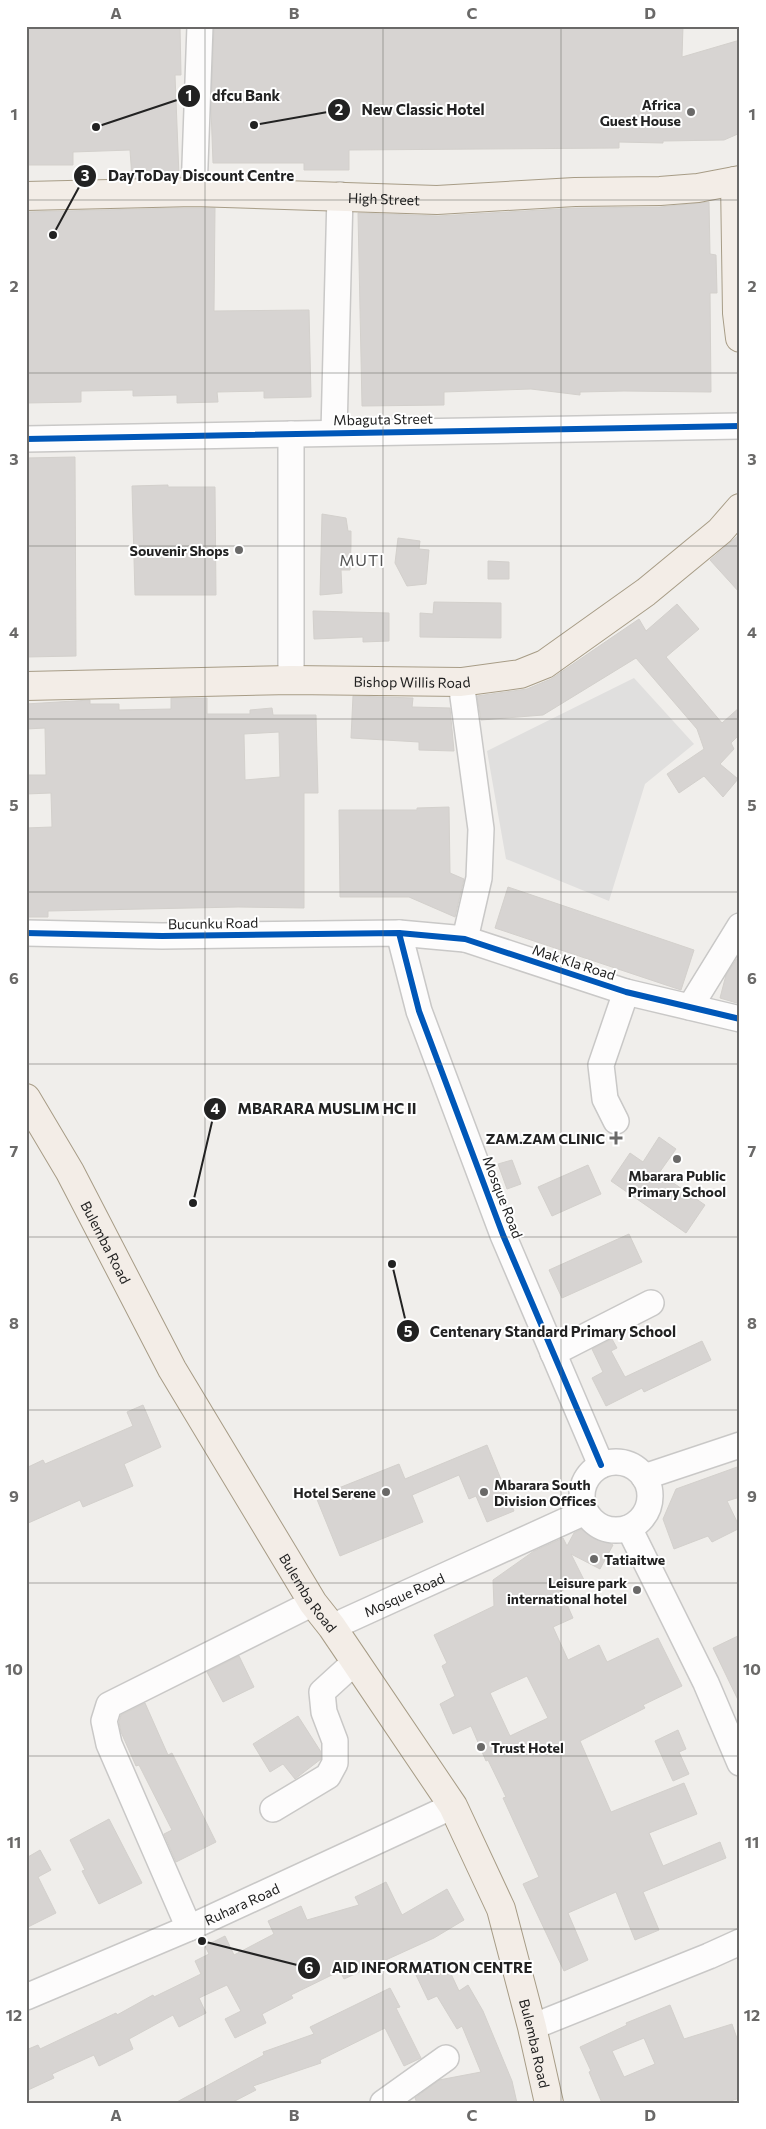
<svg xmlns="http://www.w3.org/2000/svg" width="766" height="2129" font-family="Commissioner,sans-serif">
<rect width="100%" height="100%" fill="#f0eeeb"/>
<polygon fill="#e0dfde" points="634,678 694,744 645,784 609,901 506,859 487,751"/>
<g fill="#d7d4d2" stroke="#d3d0cc" fill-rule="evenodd">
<polygon points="26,26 180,26 181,75 175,75 179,176 132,178 130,150 73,152 73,165 26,165"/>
<polygon points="214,26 683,26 682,57 740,40 740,133 724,140 663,141 663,143 619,142 619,148 349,150 349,170 304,170 304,163 213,163 211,109"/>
<polygon points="709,202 710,254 716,255 717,293 710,293 711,392 624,391 580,392 580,395 531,389 444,392 444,405 362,406 358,213 438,216 576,208 660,207"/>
<polygon points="178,208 215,208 214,311 309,310 311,397 264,398 264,391 217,392 218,402 177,403 177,395 133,396 133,390 81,391 81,402 26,403 26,212"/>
<polygon points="75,457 76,656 26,657 26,458"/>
<polygon points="168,485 168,487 215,487 216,595 135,595 132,486"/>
<polygon points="322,514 346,518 348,531 351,531 351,545 350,570 341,570 342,593 320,595"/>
<polygon points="740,534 740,593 710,560"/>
<polygon points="398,538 420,541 419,549 429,550 426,584 407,586 395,563"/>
<polygon points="488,561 509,562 509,579 488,579"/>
<polygon points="434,602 501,603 501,638 420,637 420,613 433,614"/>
<polygon points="677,604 699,629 666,657 722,723 740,707 740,734 731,743 734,749 720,764 738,779 723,797 704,776 679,793 667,774 704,749 697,729 636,658 543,715 481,720 477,696 527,689 551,679 639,619 646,631"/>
<polygon points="313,611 389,613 389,641 363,642 363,637 314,639"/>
<polygon points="353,696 413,698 412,707 450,708 454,751 419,750 419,742 351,738"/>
<path d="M171,698H207V714H250V710L272,708L273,715H316L318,793H304V908L238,907L48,911V917H26V828L52,827L51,793L26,794V775H46L45,728L26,729V704L90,700V704H119V710L171,709ZM279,732L280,777L245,780L244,734Z"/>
<polygon points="449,807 450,873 464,879 455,917 409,897 340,897 339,810 417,810 417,808"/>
<polygon points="508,887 694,950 681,990 495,928"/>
<polygon points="740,954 740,1004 720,998 726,975"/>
<polygon points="659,1137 676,1149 659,1173 705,1205 686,1233 611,1181 630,1153 643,1162"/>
<polygon points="512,1160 521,1184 507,1189 498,1164"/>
<polygon points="588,1165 601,1194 552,1216 538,1187"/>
<polygon points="629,1234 642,1262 562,1298 549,1270"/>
<polygon points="612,1339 617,1348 611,1351 625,1377 702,1341 711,1360 644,1392 642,1388 606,1406 592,1378 603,1372 592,1349"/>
<polygon points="143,1405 161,1447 124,1464 133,1486 83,1507 80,1500 26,1524 26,1468 43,1460 45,1464 133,1426 127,1412"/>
<polygon points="487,1445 514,1511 487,1522 476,1496 469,1499 459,1475 412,1495 423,1522 340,1556 316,1497 399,1464 405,1479"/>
<polygon points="740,1466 740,1497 727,1501 740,1528 712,1542 708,1536 674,1549 663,1519 676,1489"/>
<path d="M582,1529L613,1545L600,1569L571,1554L584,1580L561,1591L573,1618L553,1627L568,1660L599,1645L607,1662L658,1638L682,1686L643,1705L645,1708L580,1741L611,1812L684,1783L697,1814L649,1833L663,1866L720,1842L726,1858L643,1892L659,1930L635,1940L616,1892L568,1913L588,1960L564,1971L523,1884L539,1877L503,1798L506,1797L488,1760L486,1761L471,1726L453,1734L440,1704L455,1696L442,1666L447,1663L434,1635L494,1606L493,1580L534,1551L563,1538L567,1546L574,1533ZM527,1676L548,1718L510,1736L490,1693Z"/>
<polygon points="740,1635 740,1704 713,1648"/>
<polygon points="239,1656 254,1687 223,1702 207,1672"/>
<polygon points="145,1703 168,1755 172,1753 216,1842 176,1862 164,1834 172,1830 139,1765 136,1766 121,1732 119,1722 121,1715"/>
<polygon points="298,1716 321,1752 321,1759 295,1779 283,1764 270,1772 253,1744"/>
<polygon points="678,1730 686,1749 679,1752 689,1774 673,1781 655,1741"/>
<polygon points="109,1819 142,1883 99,1904 82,1871 85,1870 70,1840"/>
<polygon points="40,1850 51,1870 38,1877 56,1913 26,1928 26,1854 28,1857"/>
<polygon points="386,1882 402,1915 447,1889 464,1920 434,1938 344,1979 340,1971 291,1995 293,1998 262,2014 266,2023 235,2038 225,2019 241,2011 227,1985 199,1998 206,2013 179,2027 173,2015 129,2039 133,2049 99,2066 94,2055 52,2074 54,2078 26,2091 26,2050 38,2045 40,2049 116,2013 117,2015 153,1995 154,1997 201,1974 195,1961 209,1954 205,1946 225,1936 234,1955 274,1934 268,1921 301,1906 307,1920 359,1905 355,1897"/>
<polygon points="445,1961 459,1991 468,1985 483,2011 512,2081 517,2103 417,2103 415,2098 439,2080 481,2072 462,2026 457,2029 437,1996 428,2000 416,1975"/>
<polygon points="390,1988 400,2007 396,2008 421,2058 404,2066 385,2028 320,2060 321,2063 253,2086 256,2090 231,2103 175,2103 264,2055 263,2052 314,2034 310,2027"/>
<path d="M670,2005L684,2039L732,2024L740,2047V2098L724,2103H602L589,2072L591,2071L580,2047L627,2025L626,2023ZM644,2038L655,2064L624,2077L612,2051Z"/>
</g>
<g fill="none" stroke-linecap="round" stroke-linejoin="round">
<g stroke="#c9c8c7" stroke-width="28">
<g id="minor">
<polyline points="194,192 200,26"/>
<polyline points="334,432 340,195"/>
<polyline points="26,439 740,426"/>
<polyline points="291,680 291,434"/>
<polyline points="461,682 481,829 479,878 465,939"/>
<polyline points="26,933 162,936 399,933 465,939 626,992 740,1019"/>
<polyline points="399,933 419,1011 503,1235 601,1465"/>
<polyline points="690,1007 740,926"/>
<polyline points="616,1121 605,1099 601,1065 626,992"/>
<polyline points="553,1353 651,1303"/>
<circle cx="616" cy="1496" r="34"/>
<polyline points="644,1477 740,1445"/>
<polyline points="629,1528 706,1683 740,1763"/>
<path id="s1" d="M332,1627L585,1512"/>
<polyline points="273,1809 328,1776 335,1763 335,1741 324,1712 322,1692 356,1661"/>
<polyline points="189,1928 109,1744 104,1721 109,1705 313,1603"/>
<path id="s2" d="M26,1997L189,1928L453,1806"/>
<polyline points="532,2027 709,1956 740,1942"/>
<polyline points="383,2103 446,2058"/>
</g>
</g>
<g stroke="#a79c86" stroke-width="30">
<g id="major">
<polyline points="735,181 737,313 740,338"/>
<path id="s3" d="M26,196L194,192L437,200L575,192L660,191L698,188L740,180"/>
<path id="s4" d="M26,686L291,680L461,682L520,674L545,664L646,592L720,531L740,508"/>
<path id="s5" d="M26,1098L70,1172L172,1369L313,1603L332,1627L453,1806L501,1909L532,2027L549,2103"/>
</g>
</g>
<use href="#minor" stroke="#fdfcfc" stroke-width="25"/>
<use href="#major" stroke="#f3ede7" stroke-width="28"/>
<g stroke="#fff" stroke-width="9">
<g id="cycleway">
<polyline points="26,439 740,426"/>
<polyline points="26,933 162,936 399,933 465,939 626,992 740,1019"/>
<polyline points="399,933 419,1011 503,1235 601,1465"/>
</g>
</g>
<use href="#cycleway" stroke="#0057b8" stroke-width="6"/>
</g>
<path fill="none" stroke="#6a6968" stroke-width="1" stroke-opacity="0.55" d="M205,26V2103M383,26V2103M561,26V2103M26,200H740M26,373H740M26,546H740M26,719H740M26,892H740M26,1064H740M26,1237H740M26,1410H740M26,1583H740M26,1756H740M26,1929H740"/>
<g fill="#6a6968" stroke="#fff" stroke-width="2">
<circle cx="691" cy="112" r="5"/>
<circle cx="239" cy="550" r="5"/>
<path d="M613.5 1130.5h5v5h5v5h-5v5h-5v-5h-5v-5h5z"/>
<circle cx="677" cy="1159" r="5"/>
<circle cx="386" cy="1492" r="5"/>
<circle cx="484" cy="1492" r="5"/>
<circle cx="594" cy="1559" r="5"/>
<circle cx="637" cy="1590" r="5"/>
<circle cx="481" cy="1747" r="5"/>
</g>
<g text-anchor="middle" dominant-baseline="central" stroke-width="4" stroke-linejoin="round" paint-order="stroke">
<g font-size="14" font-weight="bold" fill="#222" stroke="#fff" text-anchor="end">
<text x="681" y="104">Africa<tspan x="681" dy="16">Guest House</tspan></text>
<text x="229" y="550">Souvenir Shops</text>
<text x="605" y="1138">ZAM.ZAM CLINIC</text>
<text x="677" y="1175" text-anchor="middle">Mbarara Public<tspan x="677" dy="16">Primary School</tspan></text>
<text x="494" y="1484" text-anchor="start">Mbarara South<tspan x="494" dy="16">Division Offices</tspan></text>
<text x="376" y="1492">Hotel Serene</text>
<text x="604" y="1559" text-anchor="start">Tatiaitwe</text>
<text x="627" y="1582">Leisure park<tspan x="627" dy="16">international hotel</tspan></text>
<text x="491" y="1747" text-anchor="start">Trust Hotel</text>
</g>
<g font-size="14" fill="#222" stroke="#fff">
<text stroke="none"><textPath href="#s3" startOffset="358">High Street</textPath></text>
<text transform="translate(383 419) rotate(-1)">Mbaguta Street</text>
<text stroke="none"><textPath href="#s4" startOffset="386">Bishop Willis Road</textPath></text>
<text transform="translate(213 923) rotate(-1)">Bucunku Road</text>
<text transform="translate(574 962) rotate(18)">Mak Kla Road</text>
<text transform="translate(503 1197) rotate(69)">Mosque Road</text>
<text stroke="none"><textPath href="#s5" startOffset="165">Bulemba Road</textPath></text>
<text stroke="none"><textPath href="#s5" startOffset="570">Bulemba Road</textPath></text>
<text stroke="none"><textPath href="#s1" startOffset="79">Mosque Road</textPath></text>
<text stroke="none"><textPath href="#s2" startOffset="235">Ruhara Road</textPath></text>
<text stroke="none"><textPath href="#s5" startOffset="1080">Bulemba Road</textPath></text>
</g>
<g font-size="16" letter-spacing="1" fill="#555" stroke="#fff">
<text x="362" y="559">MUTI</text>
</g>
</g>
<path fill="none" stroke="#222" stroke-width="2" d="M96 127L189 96M254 125L339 110M53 235L85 176M193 1203L215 1109M392 1264L408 1331M202 1941L309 1968"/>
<g fill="#222" stroke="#fff" stroke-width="2">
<circle cx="96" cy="127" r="5"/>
<circle cx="254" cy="125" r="5"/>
<circle cx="53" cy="235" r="5"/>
<circle cx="193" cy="1203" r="5"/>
<circle cx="392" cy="1264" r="5"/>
<circle cx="202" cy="1941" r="5"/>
<circle cx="189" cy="96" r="12"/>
<circle cx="339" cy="110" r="12"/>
<circle cx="85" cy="176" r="12"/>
<circle cx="215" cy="1109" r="12"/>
<circle cx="408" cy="1331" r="12"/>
<circle cx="309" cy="1968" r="12"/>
</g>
<g font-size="15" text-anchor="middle" font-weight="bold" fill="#fff">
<text x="189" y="101">1</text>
<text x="339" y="115">2</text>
<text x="85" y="181">3</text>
<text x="215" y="1114">4</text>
<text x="408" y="1337">5</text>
<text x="309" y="1973">6</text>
</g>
<g font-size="15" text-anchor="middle" font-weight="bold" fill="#222" stroke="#fff" stroke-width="4" stroke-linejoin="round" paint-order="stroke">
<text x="246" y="101">dfcu Bank</text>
<text x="423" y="115">New Classic Hotel</text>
<text x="201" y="181">DayToDay Discount Centre</text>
<text x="327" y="1114">MBARARA MUSLIM HC II</text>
<text x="553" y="1337">Centenary Standard Primary School</text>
<text x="432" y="1973">AID INFORMATION CENTRE</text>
</g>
<rect width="766" height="2129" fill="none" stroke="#ffffff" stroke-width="55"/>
<rect x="28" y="28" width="710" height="2074" fill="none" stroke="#6a6968" stroke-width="2"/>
<g font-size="16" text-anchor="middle" font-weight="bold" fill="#6a6968">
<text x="116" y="19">A</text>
<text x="294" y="19">B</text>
<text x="472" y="19">C</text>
<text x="650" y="19">D</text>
<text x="14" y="120">1</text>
<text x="752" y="120">1</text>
<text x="14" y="292">2</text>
<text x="752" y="292">2</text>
<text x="14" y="465">3</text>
<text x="752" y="465">3</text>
<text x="14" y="638">4</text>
<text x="752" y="638">4</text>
<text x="14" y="811">5</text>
<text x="752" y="811">5</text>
<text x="14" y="984">6</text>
<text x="752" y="984">6</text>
<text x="14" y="1157">7</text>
<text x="752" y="1157">7</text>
<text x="14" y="1329">8</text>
<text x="752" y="1329">8</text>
<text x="14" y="1502">9</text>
<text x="752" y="1502">9</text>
<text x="14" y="1675">10</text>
<text x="752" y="1675">10</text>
<text x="14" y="1848">11</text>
<text x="752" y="1848">11</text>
<text x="14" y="2021">12</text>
<text x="752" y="2021">12</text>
<text x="116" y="2121">A</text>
<text x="294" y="2121">B</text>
<text x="472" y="2121">C</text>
<text x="650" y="2121">D</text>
</g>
</svg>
